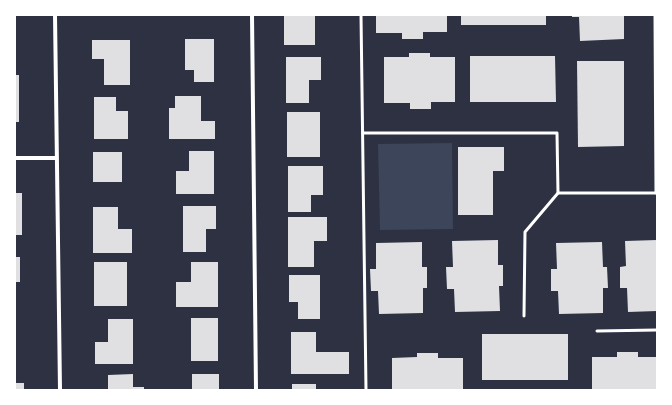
<svg xmlns="http://www.w3.org/2000/svg" width="672" height="405" font-family="Commissioner,sans-serif">
<rect width="100%" height="100%" fill="#2d3142"/>
<polygon fill="#3c4559" points="452,143 453,229 380,230 378,144"/>
<g fill="#e0e0e3">
<rect x="284" y="15" width="31" height="30"/>
<polygon points="376,15 447,15 447,32 423,32 423,39 402,39 402,33 376,33"/>
<rect x="461" y="15" width="85" height="10"/>
<polygon points="572,15 624,15 624,39 580,41 579,17 572,17"/>
<polygon points="185,39 214,39 214,82 194,82 194,70 185,70"/>
<polygon points="92,40 130,40 130,85 104,85 104,59 92,59"/>
<polygon points="409,53 430,53 430,57 455,57 455,102 431,102 431,109 410,109 410,103 384,103 384,57 409,57"/>
<polygon points="470,56 555,56 556,102 470,102"/>
<polygon points="286,57 321,57 321,80 309,80 309,103 286,103"/>
<polygon points="577,61 624,61 624,146 578,147"/>
<rect x="15" y="75" width="4" height="47"/>
<polygon points="175,96 201,96 201,121 215,121 215,139 169,139 169,108 175,108"/>
<polygon points="94,97 116,97 116,111 128,111 128,139 94,139"/>
<rect x="287" y="112" width="33" height="45"/>
<polygon points="458,147 504,147 504,171 493,171 493,215 458,215"/>
<polygon points="189,151 214,151 214,194 176,194 176,171 189,171"/>
<rect x="93" y="152" width="29" height="30"/>
<polygon points="288,166 323,166 323,195 311,195 311,212 288,212"/>
<rect x="15" y="193" width="7" height="42"/>
<polygon points="183,206 216,206 216,229 206,229 206,252 183,252"/>
<polygon points="93,207 118,207 118,229 132,229 132,253 93,253"/>
<polygon points="288,217 327,217 327,241 314,241 314,267 288,267"/>
<polygon points="498,240 498,265 503,265 503,286 499,286 500,311 455,312 454,289 447,289 446,267 453,267 452,241"/>
<polygon points="657,240 657,311 628,312 627,288 620,288 620,267 626,266 625,241"/>
<polygon points="422,242 422,267 427,267 427,288 423,288 423,313 379,314 378,291 371,291 370,269 376,269 376,243"/>
<polygon points="602,242 603,267 607,267 608,288 603,288 603,313 559,314 558,291 551,291 551,269 557,269 556,243"/>
<rect x="15" y="257" width="5" height="25"/>
<rect x="94" y="262" width="33" height="44"/>
<polygon points="191,262 218,262 218,307 176,307 176,282 191,282"/>
<polygon points="289,275 320,275 320,319 298,319 298,302 289,302"/>
<rect x="191" y="318" width="27" height="43"/>
<polygon points="108,319 133,319 133,364 95,364 95,342 108,342"/>
<polygon points="291,332 316,332 316,352 349,352 349,374 291,374"/>
<rect x="482" y="334" width="86" height="46"/>
<polygon points="617,352 638,352 638,357 657,357 657,390 592,390 592,357 617,357"/>
<polygon points="417,353 438,353 438,358 463,358 463,390 392,390 392,358 417,357"/>
<polygon points="133,374 133,387 144,387 144,390 108,390 108,375"/>
<rect x="192" y="374" width="27" height="16"/>
<rect x="15" y="383" width="9" height="7"/>
<rect x="292" y="384" width="24" height="6"/>
</g>
<g fill="none" stroke-linecap="round" stroke-linejoin="round">
<g stroke="#fff" stroke-width="3">
<polyline points="361,15 366,390"/>
<polyline points="655,15 656,193"/>
<polyline points="363,133 557,133 558,193 525,232 524,316"/>
<polyline points="558,193 657,193"/>
<polyline points="597,331 657,330"/>
</g>
<g stroke="#fff" stroke-width="4">
<polyline points="55,15 60,390"/>
<polyline points="252,15 256,390"/>
<polyline points="15,158 56,158"/>
</g>
</g>
<rect width="672" height="405" fill="none" stroke="#ffffff" stroke-width="32"/>
</svg>
